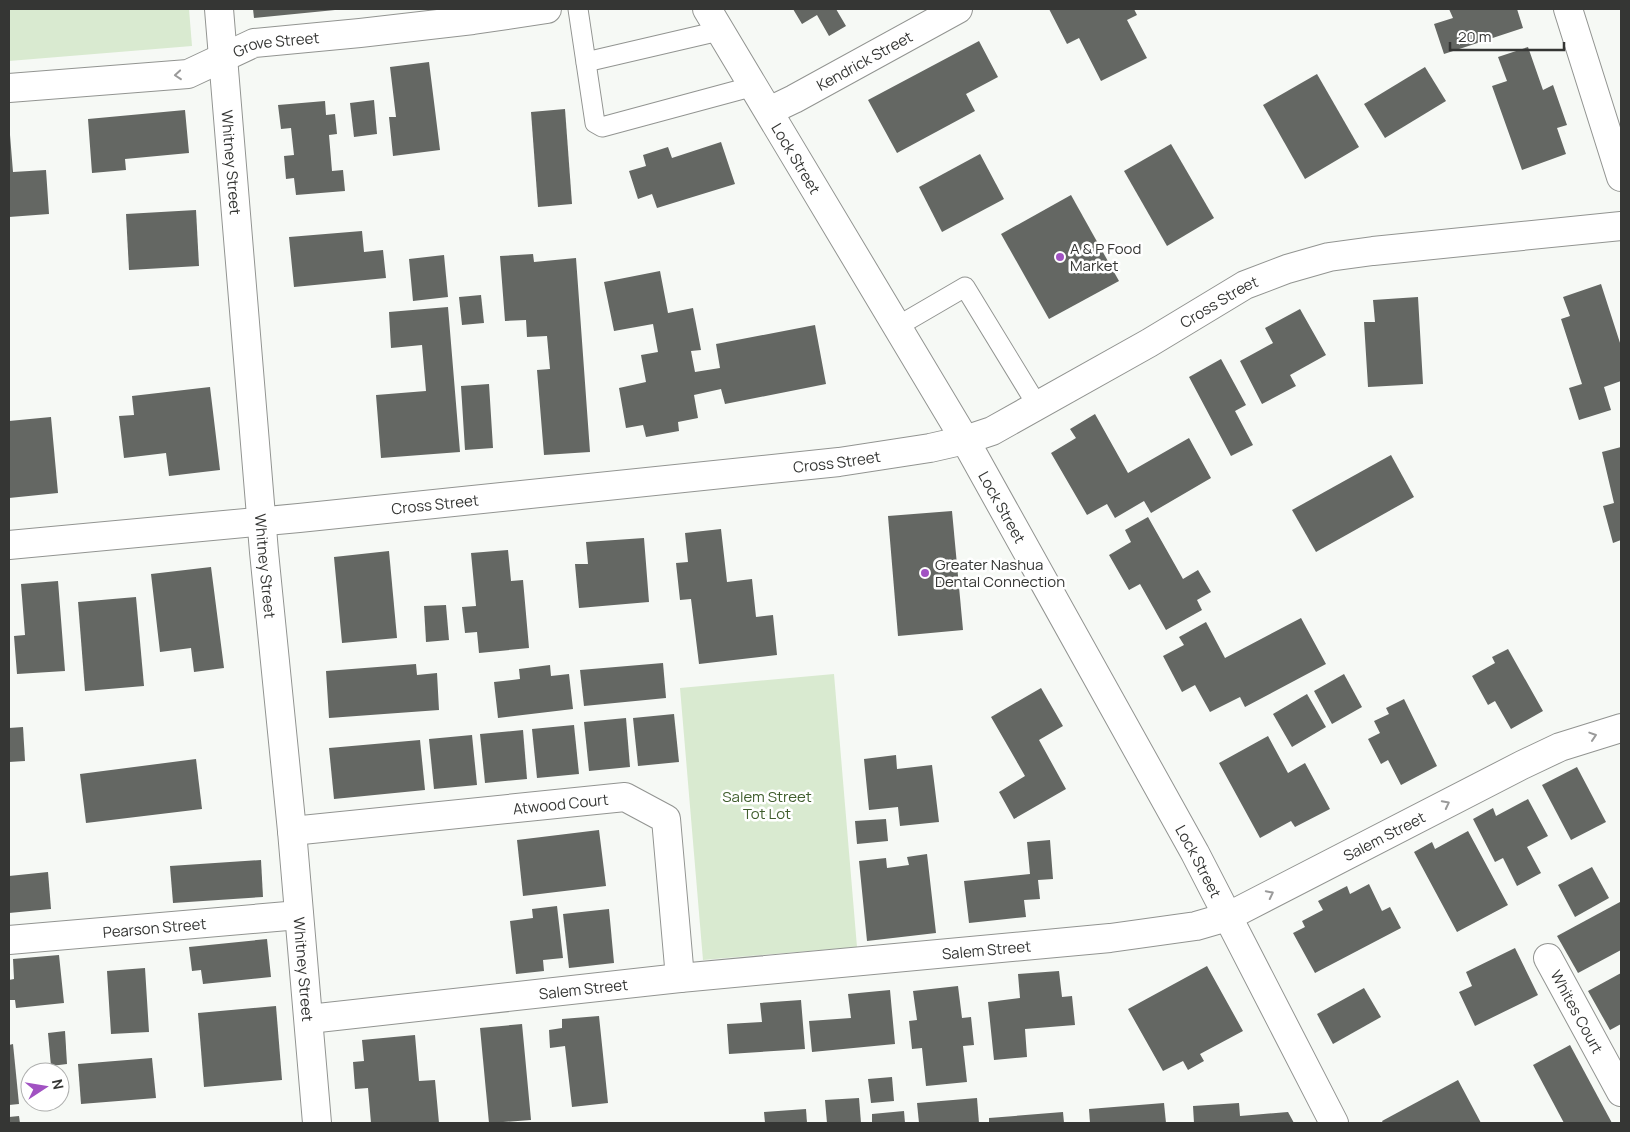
<svg xmlns="http://www.w3.org/2000/svg" width="1630" height="1132" font-family="Manrope,sans-serif">
<rect width="100%" height="100%" fill="#f6f9f5"/>
<g fill="#d9ead0">
<polygon points="9,9 189,9 192,46 9,61"/>
<polygon points="834,674 857,947 703,960 680,688"/>
</g>
<g fill="#646763">
<polygon points="253,9 335,9 335,10 254,18"/>
<polygon points="793,9 836,9 846,26 829,36 817,15 802,24"/>
<polygon points="1049,9 1134,9 1137,15 1127,20 1147,58 1101,81 1079,38 1067,44"/>
<polygon points="1449,9 1517,9 1523,28 1444,54 1434,24 1453,18"/>
<polygon points="979,41 998,77 966,94 975,111 897,153 868,100"/>
<polygon points="1528,47 1543,90 1553,85 1567,125 1557,128 1566,154 1522,170 1492,86 1507,81 1498,57"/>
<polygon points="429,62 440,150 393,156 389,117 396,117 390,67"/>
<polygon points="1425,67 1446,101 1385,138 1364,104"/>
<polygon points="1317,74 1359,147 1305,179 1263,105"/>
<polygon points="374,100 377,134 354,137 350,103"/>
<polygon points="325,101 326,115 335,114 337,134 329,135 332,171 343,170 345,191 296,195 294,178 286,179 284,156 294,155 291,128 281,129 278,105"/>
<polygon points="565,109 572,204 538,207 531,112"/>
<polygon points="185,110 189,153 125,159 126,170 92,173 88,119"/>
<polygon points="9,135 10,135 13,172 46,170 49,214 9,217"/>
<polygon points="721,142 735,184 657,208 652,194 638,199 629,171 646,166 643,155 668,147 672,158"/>
<polygon points="1171,144 1214,218 1167,246 1124,171"/>
<polygon points="980,154 1004,199 942,232 919,187"/>
<polygon points="1071,195 1119,281 1049,319 1001,234"/>
<polygon points="196,210 199,266 129,270 126,214"/>
<polygon points="362,231 364,252 383,250 386,278 294,287 289,237"/>
<polygon points="533,254 534,262 576,258 590,452 544,455 537,370 550,369 547,336 527,337 526,320 505,321 500,256"/>
<polygon points="444,255 448,297 413,301 409,259"/>
<polygon points="660,271 668,313 693,308 701,350 691,351 695,372 720,368 716,344 815,325 826,384 725,404 721,389 694,395 698,418 678,422 679,431 646,437 643,425 626,428 619,388 646,382 641,355 658,352 653,324 614,331 604,282"/>
<polygon points="1601,284 1621,346 1621,381 1604,387 1611,410 1579,420 1569,388 1582,384 1561,319 1570,316 1563,297"/>
<polygon points="481,295 484,323 462,325 459,297"/>
<polygon points="1418,297 1423,384 1368,387 1364,322 1375,322 1373,300"/>
<polygon points="448,307 460,452 381,458 376,395 426,391 422,345 391,348 389,312"/>
<polygon points="1300,309 1326,355 1290,375 1296,386 1262,404 1240,361 1273,343 1265,328"/>
<polygon points="1221,359 1246,405 1235,411 1253,445 1231,456 1189,377"/>
<polygon points="489,384 493,448 465,450 461,386"/>
<polygon points="210,387 220,470 169,476 166,453 124,458 119,416 134,415 132,396"/>
<polygon points="1095,414 1128,473 1189,438 1211,478 1151,513 1144,501 1115,518 1107,504 1087,515 1051,453 1076,438 1070,429"/>
<polygon points="51,417 58,493 9,498 9,421"/>
<polygon points="1621,447 1621,540 1613,543 1603,506 1614,503 1602,452"/>
<polygon points="1391,455 1414,497 1316,552 1292,510"/>
<polygon points="952,511 963,630 898,636 888,516"/>
<polygon points="1148,517 1183,579 1198,570 1211,592 1197,600 1202,610 1166,630 1140,584 1129,590 1109,555 1131,542 1125,530"/>
<polygon points="721,529 727,582 752,579 756,617 773,615 777,655 699,664 691,599 680,600 676,563 688,562 685,533"/>
<polygon points="644,538 649,602 579,608 575,564 588,564 586,542"/>
<polygon points="508,550 511,581 523,580 529,648 479,653 477,632 465,633 462,607 476,606 471,553"/>
<polygon points="389,551 397,638 342,643 334,557"/>
<polygon points="211,567 224,668 194,672 191,648 160,652 151,574"/>
<polygon points="58,581 65,671 17,674 14,636 25,635 21,584"/>
<polygon points="136,597 144,686 85,691 78,602"/>
<polygon points="446,605 449,640 426,642 424,606"/>
<polygon points="1301,618 1326,664 1245,707 1240,697 1210,712 1195,685 1182,692 1163,656 1184,645 1179,637 1206,622 1225,658"/>
<polygon points="1508,649 1543,711 1511,729 1495,701 1488,705 1472,676 1495,663 1492,657"/>
<polygon points="663,663 666,698 584,706 580,670"/>
<polygon points="416,664 417,675 437,673 439,710 329,718 326,671"/>
<polygon points="550,665 551,676 569,674 573,709 498,718 494,682 520,679 519,669"/>
<polygon points="1344,674 1362,707 1332,724 1314,691"/>
<polygon points="1041,688 1063,726 1039,740 1066,789 1014,819 999,792 1025,776 991,717"/>
<polygon points="1307,694 1326,727 1292,747 1273,714"/>
<polygon points="1404,699 1437,766 1401,785 1388,760 1381,764 1368,739 1380,733 1374,721 1389,714 1386,708"/>
<polygon points="674,714 679,762 638,766 633,718"/>
<polygon points="626,718 630,767 589,771 584,722"/>
<polygon points="574,725 579,774 537,778 532,729"/>
<polygon points="23,727 25,761 9,762 9,728"/>
<polygon points="523,730 527,779 485,783 480,734"/>
<polygon points="472,735 477,785 434,789 429,739"/>
<polygon points="1268,736 1288,773 1305,763 1330,809 1295,827 1291,821 1260,838 1219,763"/>
<polygon points="420,740 425,790 334,799 329,748"/>
<polygon points="896,755 897,769 932,765 939,822 900,826 898,807 869,810 864,759"/>
<polygon points="196,759 202,809 86,823 80,774"/>
<polygon points="1577,767 1606,822 1571,840 1542,785"/>
<polygon points="1528,799 1548,836 1527,847 1541,873 1517,886 1503,858 1495,862 1473,819 1493,808 1496,816"/>
<polygon points="886,819 888,841 857,844 855,821"/>
<polygon points="599,830 606,886 523,896 517,840"/>
<polygon points="1468,831 1508,905 1457,932 1414,852 1432,842 1435,849"/>
<polygon points="1050,840 1053,879 1038,880 1040,899 1024,900 1026,917 969,923 964,881 1030,874 1027,842"/>
<polygon points="927,854 936,933 867,941 859,861 886,858 887,868 909,865 907,857"/>
<polygon points="261,860 263,897 173,903 170,866"/>
<polygon points="1592,867 1609,898 1575,917 1558,885"/>
<polygon points="48,872 51,909 9,913 9,876"/>
<polygon points="1369,884 1382,911 1390,907 1401,928 1315,973 1293,933 1305,927 1302,921 1323,910 1318,901 1347,886 1350,894"/>
<polygon points="1620,902 1621,904 1621,950 1578,973 1557,936"/>
<polygon points="557,906 563,958 543,960 544,971 516,974 510,921 533,918 532,909"/>
<polygon points="609,909 614,963 569,968 563,914"/>
<polygon points="267,939 271,977 203,984 201,970 192,971 189,947"/>
<polygon points="1515,948 1538,995 1475,1026 1459,992 1472,986 1466,972"/>
<polygon points="59,955 64,1003 16,1008 15,1000 9,1000 9,980 14,979 13,959"/>
<polygon points="1207,966 1243,1031 1200,1054 1204,1061 1188,1070 1183,1061 1163,1071 1128,1009"/>
<polygon points="145,968 149,1032 111,1034 107,971"/>
<polygon points="1059,971 1062,997 1072,996 1075,1025 1025,1029 1027,1057 994,1060 988,1002 1020,998 1018,974"/>
<polygon points="1621,973 1621,1024 1610,1030 1588,991"/>
<polygon points="958,986 962,1018 971,1017 974,1045 963,1046 967,1082 926,1086 922,1048 912,1049 909,1021 917,1020 913,991"/>
<polygon points="1364,988 1381,1017 1333,1044 1317,1014"/>
<polygon points="890,990 895,1044 812,1052 809,1021 851,1018 848,994"/>
<polygon points="801,1000 805,1049 729,1054 727,1024 762,1022 760,1003"/>
<polygon points="276,1006 282,1080 204,1087 198,1013"/>
<polygon points="599,1016 608,1103 572,1107 565,1046 550,1048 549,1030 562,1028 562,1019"/>
<polygon points="522,1024 531,1120 489,1123 480,1028"/>
<polygon points="65,1031 67,1064 51,1066 48,1033"/>
<polygon points="415,1035 419,1081 435,1080 439,1123 371,1123 368,1088 355,1089 353,1062 364,1061 362,1040"/>
<polygon points="13,1044 19,1104 9,1105 9,1045"/>
<polygon points="1570,1045 1612,1123 1564,1123 1533,1065"/>
<polygon points="152,1058 156,1098 81,1104 78,1064"/>
<polygon points="892,1077 894,1101 871,1103 868,1079"/>
<polygon points="1458,1080 1481,1123 1383,1123 1382,1121"/>
<polygon points="859,1098 861,1123 827,1123 825,1100"/>
<polygon points="977,1098 979,1123 919,1123 917,1103"/>
<polygon points="1164,1103 1166,1123 1090,1123 1089,1109"/>
<polygon points="1239,1103 1240,1116 1288,1112 1294,1123 1194,1123 1193,1106"/>
<polygon points="806,1109 807,1123 765,1123 764,1112"/>
<polygon points="904,1111 905,1123 872,1123 872,1114"/>
<polygon points="1063,1112 1064,1123 989,1123 989,1118"/>
<polygon points="19,1116 20,1123 9,1123 9,1117"/>
</g>
<g fill="none" stroke-linecap="round" stroke-linejoin="round">
<g stroke="#929491" stroke-width="21">
<g id="lane">
<polyline points="578,9 595,123 602,127 754,86"/>
<polyline points="586,62 719,31"/>
<polyline points="898,326 965,287 1037,405"/>
</g>
</g>
<g stroke="#929491" stroke-width="30">
<g id="street">
<path id="s1" d="M219,9L264,552L292,831L317,1123"/>
<path id="s2" d="M707,9L965,440L1195,853L1334,1123"/>
<polyline points="1568,9 1621,177"/>
<path id="s3" d="M9,88L188,74L254,43L360,33L473,20L547,9"/>
<path id="s4" d="M769,111L794,99L958,9"/>
<path id="s5" d="M9,545L299,518L839,462L930,448L965,440L992,431L1149,343L1245,285L1287,269L1329,257L1373,251L1621,226"/>
<path id="s6" d="M292,831L625,797L666,819L680,978"/>
<path id="s7" d="M9,940L299,915"/>
<path id="s8" d="M1548,958L1621,1092"/>
<path id="s9" d="M309,1019L680,978L1110,938L1196,926L1227,917L1522,765L1560,747L1621,728"/>
</g>
</g>
<use href="#lane" stroke="#fff" stroke-width="19"/>
<use href="#street" stroke="#fff" stroke-width="28"/>
</g>
<defs><path id="oneway-chevron" d="M-2-3.5L2.5 0L-2 3.5" fill="none" stroke-width="1.6" stroke-linecap="round" stroke-linejoin="round" transform="scale(1.25)"/></defs>
<g stroke="#9a9a9a">
<use href="#oneway-chevron" transform="translate(178 75) rotate(175)"/>
<use href="#oneway-chevron" transform="translate(1593 736) rotate(-18)"/>
<use href="#oneway-chevron" transform="translate(1446 804) rotate(-27)"/>
<use href="#oneway-chevron" transform="translate(1270 894) rotate(-27)"/>
</g>
<g fill="#a152c2" stroke="#fff" stroke-width="2">
<circle cx="1060" cy="257" r="5"/>
<circle cx="925" cy="573" r="5"/>
</g>
<g text-anchor="middle" dominant-baseline="central" stroke-width="5" stroke-linejoin="round" paint-order="stroke">
<g font-size="15" fill="#353634" stroke="#fff">
<text stroke="none"><textPath href="#s3" startOffset="274">Grove Street</textPath></text>
<text stroke="none"><textPath href="#s4" startOffset="108">Kendrick Street</textPath></text>
<text stroke="none"><textPath href="#s2" startOffset="174">Lock Street</textPath></text>
<text stroke="none"><textPath href="#s1" startOffset="154">Whitney Street</textPath></text>
<text stroke="none"><textPath href="#s5" startOffset="1252">Cross Street</textPath></text>
<text stroke="none"><textPath href="#s5" startOffset="832">Cross Street</textPath></text>
<text stroke="none"><textPath href="#s5" startOffset="428">Cross Street</textPath></text>
<text stroke="none"><textPath href="#s2" startOffset="579">Lock Street</textPath></text>
<text stroke="none"><textPath href="#s1" startOffset="559">Whitney Street</textPath></text>
<text stroke="none"><textPath href="#s6" startOffset="270">Atwood Court</textPath></text>
<text stroke="none"><textPath href="#s9" startOffset="1101">Salem Street</textPath></text>
<text stroke="none"><textPath href="#s2" startOffset="984">Lock Street</textPath></text>
<text stroke="none"><textPath href="#s7" startOffset="146">Pearson Street</textPath></text>
<text stroke="none"><textPath href="#s9" startOffset="681">Salem Street</textPath></text>
<text stroke="none"><textPath href="#s1" startOffset="964">Whitney Street</textPath></text>
<text stroke="none"><textPath href="#s9" startOffset="276">Salem Street</textPath></text>
<text stroke="none"><textPath href="#s8" startOffset="61">Whites Court</textPath></text>
</g>
<g font-size="15" fill="#353634" stroke="#fff" text-anchor="start">
<text x="1070" y="248">A &amp; P Food<tspan x="1070" dy="17">Market</tspan></text>
<text x="935" y="564">Greater Nashua<tspan x="935" dy="17">Dental Connection</tspan></text>
</g>
<g font-size="15" fill="#3f5d2c" stroke="#fff">
<text x="767" y="796">Salem Street<tspan x="767" dy="17">Tot Lot</tspan></text>
</g>
</g>
<rect width="1630" height="1132" fill="none" stroke="#353634" stroke-width="20"/>
<g transform="translate(45 1087) rotate(78)"><circle r="24" fill="#ffffff" stroke="#aeafae"/>
<path d="M0-4L9 19L0 12L-9 19Z" fill="#a152c2"/>
<text y="-8" font-size="14" font-weight="bold" text-anchor="middle" fill="#353634">N</text>
</g>
<path d="M1450 42v8h114v-8" fill="none" stroke="#353634" stroke-width="2.5"/>
<text x="1458" y="42" font-size="15" fill="#353634" stroke="#ffffff" stroke-width="4" paint-order="stroke">20 m</text>
</svg>
